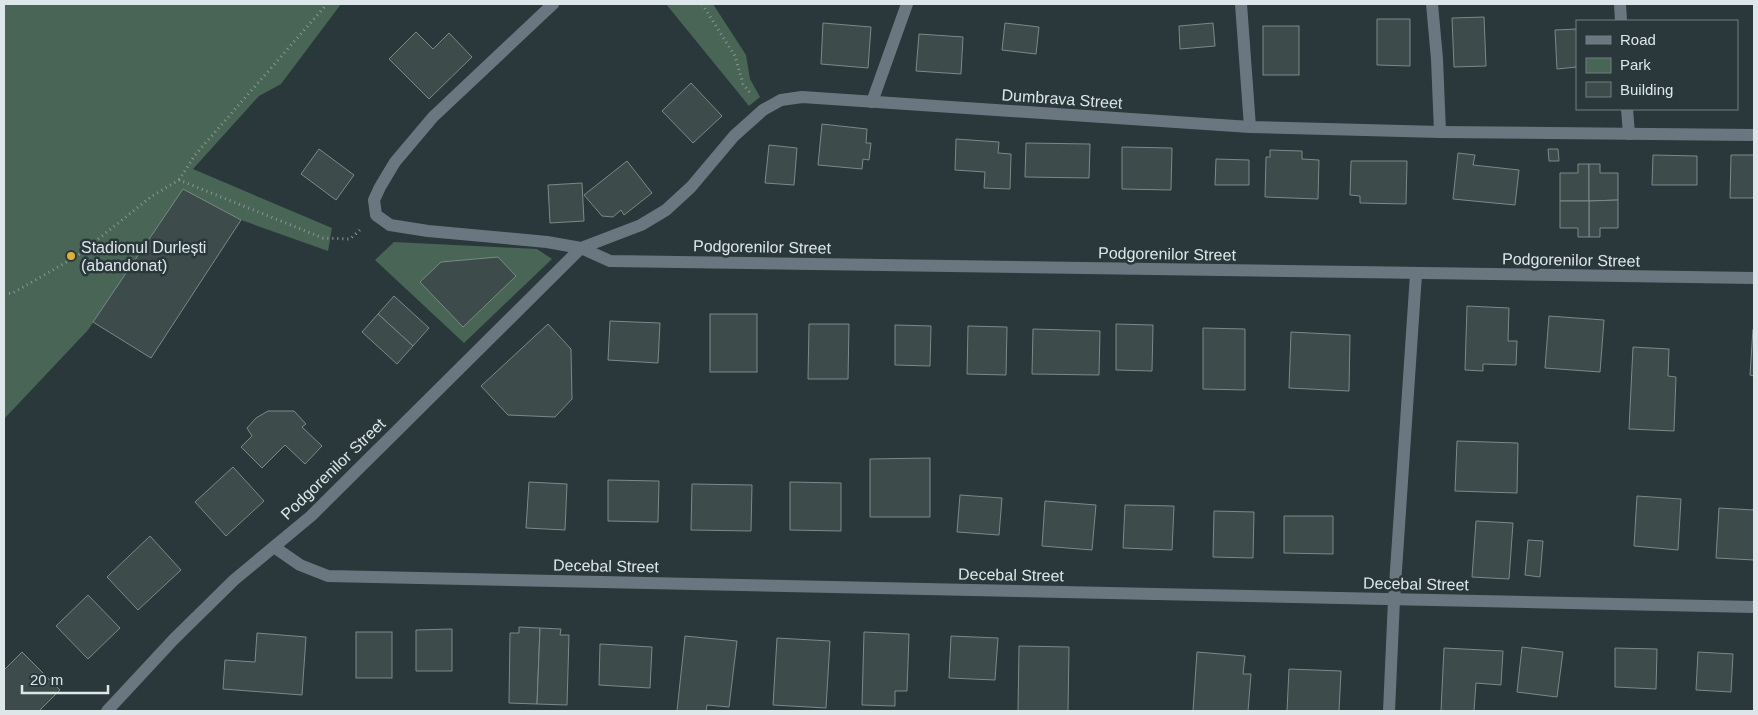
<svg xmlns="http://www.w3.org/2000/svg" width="1758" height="715" font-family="Arial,sans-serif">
<rect width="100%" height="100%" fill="#2a383b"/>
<g fill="#486556">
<polygon points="4,4 341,4 281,84 259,96 193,169 332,228 328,251 241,220 183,190 88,330 4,419"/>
<polygon points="666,4 713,4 746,55 750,79 760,97 749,106"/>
<polygon points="394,242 537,249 552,259 464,343 375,260"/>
</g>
<g fill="#3d4c4a" stroke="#798a87">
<polygon points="1484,17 1486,66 1454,67 1452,18"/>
<polygon points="1377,19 1410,19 1410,66 1377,65"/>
<polygon points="823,23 871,27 868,68 821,64"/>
<polygon points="1005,23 1039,27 1036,54 1002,50"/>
<polygon points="1213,23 1215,46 1180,49 1179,26"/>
<rect x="1263" y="26" width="36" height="49"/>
<polygon points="1577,29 1577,67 1557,69 1555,30"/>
<polygon points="416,32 433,49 449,33 472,57 429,99 389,59"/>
<polygon points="919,34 963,37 961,74 916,71"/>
<polygon points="691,83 722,116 693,143 662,111"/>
<polygon points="822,124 867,129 866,143 871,143 869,160 863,159 862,169 818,165"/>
<polygon points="956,139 999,142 998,153 1011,154 1010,189 984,188 985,172 955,170"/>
<polygon points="1026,143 1090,144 1089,178 1025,177"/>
<polygon points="769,145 797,148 794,185 765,183"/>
<polygon points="1122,147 1172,148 1171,190 1122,189"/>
<polygon points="319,149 354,175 336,200 301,174"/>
<polygon points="1548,149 1558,149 1559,161 1549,161"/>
<polygon points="1270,150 1302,151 1302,159 1319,160 1318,199 1265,197 1266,157 1270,157"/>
<polygon points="1458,153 1475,155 1473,165 1519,170 1515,205 1453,199"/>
<polygon points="1653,155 1697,156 1697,185 1652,185"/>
<polygon points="1731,155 1754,155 1754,198 1730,198"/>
<polygon points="1216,159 1249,160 1249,185 1215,185"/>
<polygon points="627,161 652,193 624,215 621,210 613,217 602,216 584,195"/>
<polygon points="1351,161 1407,161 1406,204 1360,203 1360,196 1350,195"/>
<polygon points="1578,164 1589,164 1589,201 1560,201 1560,173 1578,173"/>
<polygon points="1589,164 1600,164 1600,173 1618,173 1618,200 1589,201"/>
<polygon points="582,183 584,221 550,223 548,185"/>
<polygon points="183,189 241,220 151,358 93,322"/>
<polygon points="1618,200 1618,228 1600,228 1600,237 1589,237 1589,201"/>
<polygon points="1560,201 1589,201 1589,237 1578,237 1578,228 1560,228"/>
<polygon points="498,257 516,276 463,327 420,282 441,262"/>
<polygon points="394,296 429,328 413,346 378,314"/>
<polygon points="1467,306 1509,308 1508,341 1517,341 1516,365 1483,364 1483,371 1465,370"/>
<polygon points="378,314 413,346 397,364 362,332"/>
<rect x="710" y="314" width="47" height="58"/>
<polygon points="1549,316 1604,320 1600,372 1545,368"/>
<polygon points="610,321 660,323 658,363 608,360"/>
<polygon points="548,324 571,349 572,399 555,417 508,415 481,386"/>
<polygon points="809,324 849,324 848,379 808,379"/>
<polygon points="1116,324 1153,325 1152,371 1116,370"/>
<polygon points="895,325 931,326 930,366 895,365"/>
<polygon points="968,326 1007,327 1006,375 967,374"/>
<polygon points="1203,328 1245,329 1245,390 1203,389"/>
<polygon points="1033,329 1100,331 1099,375 1032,374"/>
<polygon points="1753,329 1754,329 1754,376 1750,375"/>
<polygon points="1291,332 1350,335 1349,391 1289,388"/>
<polygon points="1633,347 1669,349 1668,376 1676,377 1674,431 1629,429"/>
<polygon points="268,411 294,411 306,424 302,427 322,446 305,464 285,445 262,468 241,447 252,436 247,428 256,418"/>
<polygon points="1457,441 1518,443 1517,493 1455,491"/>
<polygon points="930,458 930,517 870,517 870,459"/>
<polygon points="233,467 264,501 226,536 195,502"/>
<polygon points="608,480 659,481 658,522 608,521"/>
<polygon points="529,482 567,484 565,530 526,528"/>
<polygon points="790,482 841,483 841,531 790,530"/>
<polygon points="692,484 752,485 751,531 691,530"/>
<polygon points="960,495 1002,498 999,535 957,532"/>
<polygon points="1637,496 1681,499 1678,550 1634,546"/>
<polygon points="1045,501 1096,505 1092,550 1042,546"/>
<polygon points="1125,505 1174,506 1172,550 1123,548"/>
<polygon points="1719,508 1754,510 1754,560 1716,558"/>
<polygon points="1214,511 1254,512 1253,558 1213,557"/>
<polygon points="1284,516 1333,516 1333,554 1284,553"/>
<polygon points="1476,521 1513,523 1509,579 1472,577"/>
<polygon points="150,536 181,570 138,610 107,577"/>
<polygon points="1528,540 1543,541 1540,577 1525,575"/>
<polygon points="88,595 120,628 88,659 56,626"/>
<polygon points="519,627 540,628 537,704 509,703 510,633 519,633"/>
<polygon points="540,628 561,629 560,635 569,635 567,705 537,704"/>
<polygon points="452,629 452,671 416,671 416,630"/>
<rect x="356" y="632" width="36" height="46"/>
<polygon points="864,632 909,634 907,691 895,691 895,706 862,705"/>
<polygon points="257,633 306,637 302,695 223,689 225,660 255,662"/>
<polygon points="685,636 737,641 729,707 707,705 706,711 677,711"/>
<polygon points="951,636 998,638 995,680 949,678"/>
<polygon points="777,638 830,641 826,708 773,705"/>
<polygon points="600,644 652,647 650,688 599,685"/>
<polygon points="1019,646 1069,647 1068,711 1018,711"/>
<polygon points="1522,647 1563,652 1557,697 1517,692"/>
<polygon points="1444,648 1503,651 1501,685 1476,683 1474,711 1441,711"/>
<polygon points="1615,648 1657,649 1656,689 1615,687"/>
<polygon points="22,652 60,690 39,711 4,711 4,670"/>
<polygon points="1197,652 1245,656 1243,674 1251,674 1248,711 1193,711"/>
<polygon points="1698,652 1733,654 1731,692 1696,690"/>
<polygon points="1289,669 1341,671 1339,711 1287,711"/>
</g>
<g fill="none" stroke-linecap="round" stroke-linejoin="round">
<g stroke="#8b9799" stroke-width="3" stroke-dasharray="1 4" stroke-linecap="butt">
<polyline points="702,4 735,56 743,84 751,94"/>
<polyline points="179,180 195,155 327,4"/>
<polyline points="4,294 13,293 77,256 152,196 179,180 323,238 350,239 361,229"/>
</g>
<g stroke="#6a7780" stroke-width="12">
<polyline points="553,4 433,117 395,162 380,187 374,200 376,215 390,225 428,231 547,242 581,248 610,261 1754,278"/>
<polyline points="1241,4 1250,127"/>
<polyline points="1432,4 1437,59 1440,132"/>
<polyline points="1620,4 1621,21"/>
<polyline points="872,102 907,4"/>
<polyline points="1627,109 1629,134"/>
<polyline points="274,547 300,565 328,576 1754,607"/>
<polyline points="107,711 174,639 234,580 311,516 581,248 641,225 666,210 691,187 734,136 763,110 781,100 802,97 1250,127 1440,132 1754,135"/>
<polyline points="1389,711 1394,600 1416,274"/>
</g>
</g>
<circle fill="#deb133" stroke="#2a383b" stroke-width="2" cx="71" cy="256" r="5"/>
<g text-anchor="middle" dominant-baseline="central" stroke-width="5" stroke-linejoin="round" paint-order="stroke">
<g font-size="16" fill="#dde6e8" stroke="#2a383b">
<text transform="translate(1062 99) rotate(4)">Dumbrava Street</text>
<text transform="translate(762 247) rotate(1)">Podgorenilor Street</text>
<text transform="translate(1167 254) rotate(1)">Podgorenilor Street</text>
<text transform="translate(1571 260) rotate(1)">Podgorenilor Street</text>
<text transform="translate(333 469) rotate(-44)">Podgorenilor Street</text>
<text transform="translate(606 566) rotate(1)">Decebal Street</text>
<text transform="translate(1011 575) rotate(1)">Decebal Street</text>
<text transform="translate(1416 584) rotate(1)">Decebal Street</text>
</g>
<g font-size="16" fill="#dde6e8" stroke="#2a383b" text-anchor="start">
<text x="81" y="247">Stadionul Durlești<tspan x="81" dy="18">(abandonat)</tspan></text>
</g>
</g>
<rect width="1758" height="715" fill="none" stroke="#dde6e8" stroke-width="10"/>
<rect x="1576" y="20" width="162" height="90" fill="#2a383b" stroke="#727e80"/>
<rect x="1586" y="36" width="25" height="8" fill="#6a7780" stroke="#727e80"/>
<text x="1620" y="45" font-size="15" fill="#dde6e8">Road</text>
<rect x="1586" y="58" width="25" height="15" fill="#486556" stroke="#727e80"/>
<text x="1620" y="70" font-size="15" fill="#dde6e8">Park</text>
<rect x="1586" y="82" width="25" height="15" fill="#3d4c4a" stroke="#727e80"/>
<text x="1620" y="95" font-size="15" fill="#dde6e8">Building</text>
<path d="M22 685v8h86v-8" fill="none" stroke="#dde6e8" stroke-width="2.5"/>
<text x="30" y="685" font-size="15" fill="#dde6e8" stroke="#2a383b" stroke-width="4" paint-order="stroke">20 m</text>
</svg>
